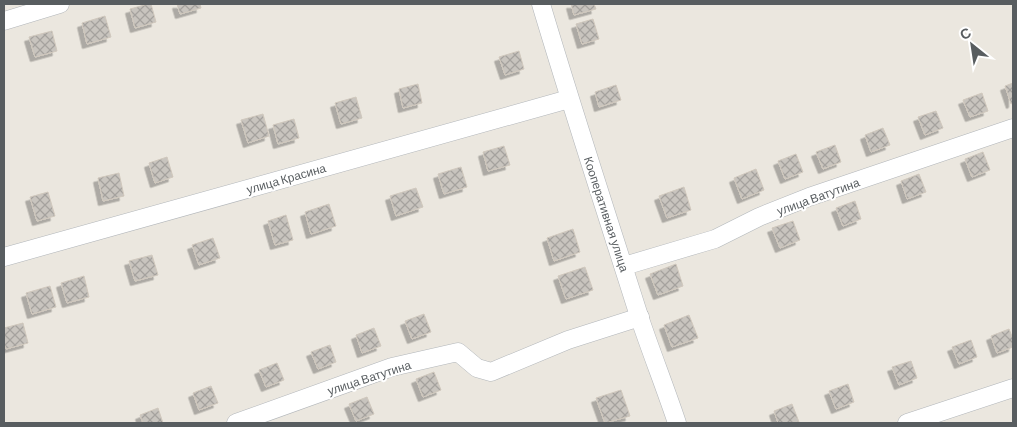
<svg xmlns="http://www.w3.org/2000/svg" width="1017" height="427" font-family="Barlow,sans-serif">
<defs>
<pattern id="building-cross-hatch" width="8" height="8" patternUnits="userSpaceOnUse" patternTransform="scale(1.25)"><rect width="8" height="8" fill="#c8c4be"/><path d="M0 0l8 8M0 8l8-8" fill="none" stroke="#a5a29e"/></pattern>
<filter id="shadow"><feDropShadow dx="-4.5" dy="4.5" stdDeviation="0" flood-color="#0004"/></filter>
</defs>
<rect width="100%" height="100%" fill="#ebe7df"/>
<g fill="url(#building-cross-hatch)" stroke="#d0c8bd" filter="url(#shadow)">
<polygon points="148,4 151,4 156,22 135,28 130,9"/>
<polygon points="177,4 200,4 201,8 180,14"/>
<polygon points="571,4 594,4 596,9 574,15"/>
<polygon points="105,16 111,37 87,44 82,23"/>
<polygon points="593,19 599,39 582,44 576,24"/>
<polygon points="52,31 57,51 35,57 29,37"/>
<polygon points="519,51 524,69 505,75 499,57"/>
<polygon points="1013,83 1013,103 1011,104 1005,86"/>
<polygon points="418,84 422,103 403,108 399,89"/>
<polygon points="616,85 621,100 599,107 595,92"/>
<polygon points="982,93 988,111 970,117 963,100"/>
<polygon points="356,97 362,118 341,124 335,103"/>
<polygon points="936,111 943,128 925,135 918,117"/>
<polygon points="263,114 269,136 248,143 241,120"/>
<polygon points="294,119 299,138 278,144 273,125"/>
<polygon points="883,128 890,145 871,152 865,135"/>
<polygon points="835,145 841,162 823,169 816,152"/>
<polygon points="504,146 510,165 488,171 483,152"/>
<polygon points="983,152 990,170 972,177 965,159"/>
<polygon points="796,154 803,172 785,179 778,161"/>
<polygon points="167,157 173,177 155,183 149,163"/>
<polygon points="461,167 467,187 444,194 438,174"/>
<polygon points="756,169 764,190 742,199 734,178"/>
<polygon points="119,173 124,196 103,201 98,178"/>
<polygon points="919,174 926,192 907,199 901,181"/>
<polygon points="684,187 691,210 667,218 659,196"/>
<polygon points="416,188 423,207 396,216 390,196"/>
<polygon points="48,192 55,216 37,221 30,197"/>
<polygon points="855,201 861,219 843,226 836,208"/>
<polygon points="329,204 336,226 311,234 305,212"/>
<polygon points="286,215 293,240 275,245 268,221"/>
<polygon points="793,221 800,240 780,248 772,228"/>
<polygon points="573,229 580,252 554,261 547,238"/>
<polygon points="213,238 220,258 199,265 192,245"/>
<polygon points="152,255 158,275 135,281 129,261"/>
<polygon points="676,264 683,286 658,295 650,274"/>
<polygon points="585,267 593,290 566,299 558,276"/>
<polygon points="84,276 89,297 67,303 61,283"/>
<polygon points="50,286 56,307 32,314 26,293"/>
<polygon points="424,314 431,332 412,339 405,321"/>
<polygon points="689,315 698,338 672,347 664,325"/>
<polygon points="23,323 28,343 6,349 4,343 4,328"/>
<polygon points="374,328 381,346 362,353 356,335"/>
<polygon points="1009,329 1013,339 1013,347 997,353 991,336"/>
<polygon points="971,340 977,357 959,364 952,347"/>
<polygon points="330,345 336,362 318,369 311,352"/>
<polygon points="911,361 917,378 899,385 892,367"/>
<polygon points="277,363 284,380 266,387 259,370"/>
<polygon points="434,372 441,390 423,397 416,379"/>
<polygon points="848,384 854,402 836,409 829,391"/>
<polygon points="211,386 218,403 199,410 193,393"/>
<polygon points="621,390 630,416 605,423 596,398"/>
<polygon points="367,397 374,414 356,421 349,404"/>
<polygon points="792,404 799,422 778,423 774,411"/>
<polygon points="158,408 163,423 143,423 140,415"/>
</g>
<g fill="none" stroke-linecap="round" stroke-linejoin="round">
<g stroke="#b2b6ba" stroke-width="19">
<g id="minor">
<path d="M541,4C572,108 606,212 639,316C651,352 665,387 677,423"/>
<polyline points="4,21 60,4"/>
<polyline points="4,257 569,99"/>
<polyline points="624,266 715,239 759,217 809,197 1013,128"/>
<polyline points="236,423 392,367 458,352 477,368 491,372 568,340 640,317"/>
<polyline points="907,423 1013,388"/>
</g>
</g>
<use href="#minor" stroke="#fff" stroke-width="18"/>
</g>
<g text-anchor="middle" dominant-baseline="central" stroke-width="4" stroke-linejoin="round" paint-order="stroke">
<g font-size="12" fill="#585d60" stroke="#fff">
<text transform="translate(286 178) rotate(-16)">улица Красина</text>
<text transform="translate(818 196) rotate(-20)">улица Ватутина</text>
<text transform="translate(607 214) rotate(72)">Кооперативная улица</text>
<text transform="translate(369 377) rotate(-18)">улица Ватутина</text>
</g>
</g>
<rect width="1017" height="427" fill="none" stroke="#585d60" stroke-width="10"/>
<g transform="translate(972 45) rotate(330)" stroke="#ffffff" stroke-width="4" paint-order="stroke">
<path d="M0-4L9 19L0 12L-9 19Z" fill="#585d60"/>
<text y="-8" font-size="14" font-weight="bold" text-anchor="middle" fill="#585d60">С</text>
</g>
</svg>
